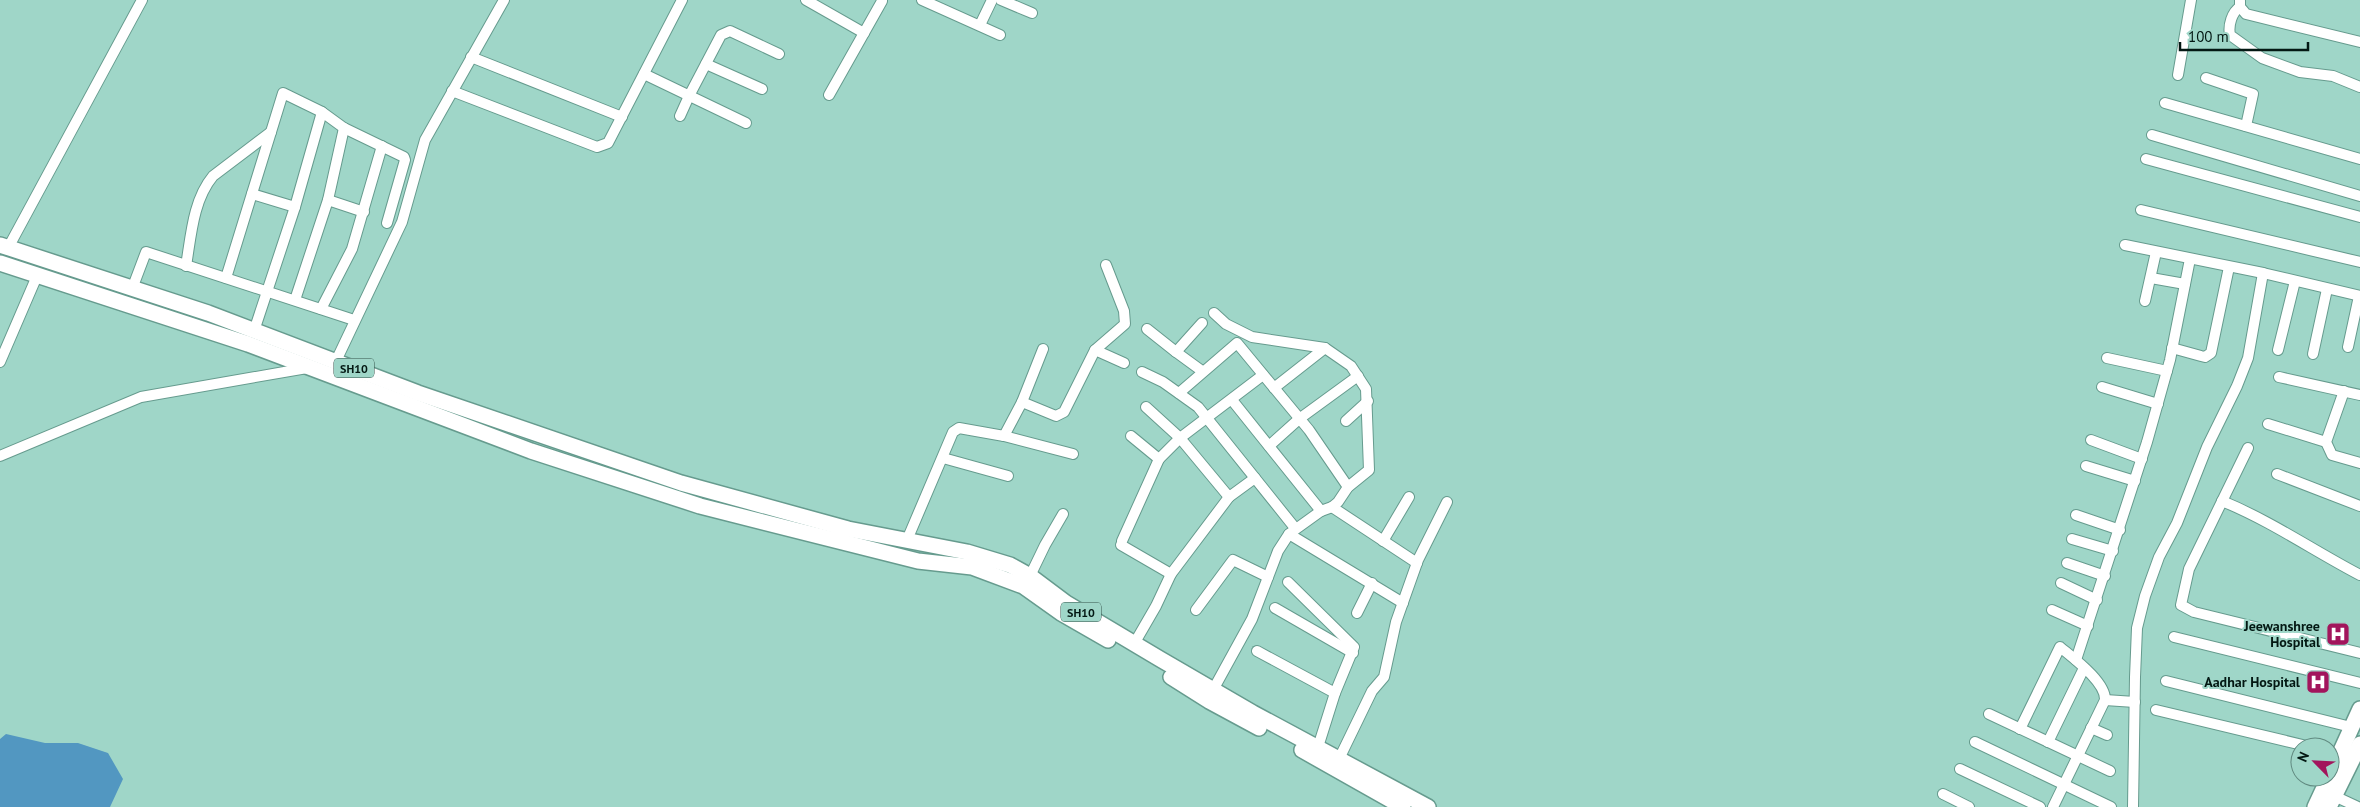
<svg xmlns="http://www.w3.org/2000/svg" width="2360" height="807" font-family="'PT Sans',sans-serif">
<rect width="100%" height="100%" fill="#9fd6c8"/>
<polygon fill="#5297c1" points="6,734 45,743 78,743 108,753 123,779 110,807 0,807 0,739"/>
<g fill="none" stroke-linecap="round" stroke-linejoin="round">
<g stroke="#669b8e" stroke-width="12">
<g id="minor">
<polyline points="806,0 864,33"/>
<polyline points="922,0 1000,35"/>
<polyline points="1001,0 1032,13"/>
<polyline points="2240,1 2240,7 2246,14 2360,42"/>
<path d="M2240,7C2232,12 2228,25 2230,35L2262,58L2300,72L2333,76L2360,87"/>
<polyline points="980,25 992,0"/>
<polyline points="471,57 622,117"/>
<polyline points="706,64 762,89"/>
<polyline points="644,74 746,123"/>
<polyline points="2178,75 2191,0"/>
<polyline points="2206,78 2253,94 2246,126"/>
<polyline points="452,91 597,147 608,143 682,0"/>
<polyline points="829,95 882,1"/>
<polyline points="2165,103 2360,159"/>
<polyline points="680,116 689,96 721,35 730,31 779,54"/>
<polyline points="2152,135 2360,196"/>
<polyline points="2146,159 2360,217"/>
<polyline points="252,194 295,207"/>
<polyline points="328,200 364,212"/>
<polyline points="2141,210 2360,262"/>
<polyline points="2125,245 2263,273 2360,296"/>
<polyline points="8,248 142,0"/>
<path d="M186,266C191,236 193,200 213,176L271,132"/>
<polyline points="226,278 283,93 322,112 344,128 404,157 405,160 387,223"/>
<polyline points="2151,278 2185,284"/>
<polyline points="132,289 146,252 354,320"/>
<polyline points="295,300 328,200 344,128"/>
<polyline points="2145,301 2156,252"/>
<polyline points="321,309 352,249 382,146"/>
<polyline points="1202,323 1176,352 1202,371"/>
<polyline points="1147,329 1176,352"/>
<polyline points="254,331 295,207 322,112"/>
<polyline points="2348,347 2359,296"/>
<polyline points="2172,348 2201,356 2205,357 2211,353 2229,267"/>
<polyline points="1095,350 1125,324 1124,311 1106,265"/>
<polyline points="2278,350 2295,281"/>
<polyline points="2313,354 2327,289"/>
<polyline points="2107,358 2167,371"/>
<polyline points="336,361 402,222 425,140 504,0"/>
<polyline points="0,362 37,276"/>
<polyline points="1142,372 1163,382 1198,407 1295,528"/>
<polyline points="2279,377 2360,395"/>
<polyline points="2102,387 2158,404"/>
<polyline points="1274,388 1325,348"/>
<polyline points="2344,391 2326,442 2332,455 2360,463"/>
<polyline points="1179,393 1237,343 1309,430 1348,487"/>
<polyline points="1232,400 1321,511"/>
<polyline points="1022,402 1056,416 1064,412 1095,350 1124,363"/>
<polyline points="1146,407 1180,438 1229,497 1255,478"/>
<polyline points="1346,421 1368,401"/>
<polyline points="2268,424 2326,442"/>
<polyline points="1004,436 1022,402 1043,349"/>
<polyline points="1131,436 1159,459 1180,438 1263,375"/>
<polyline points="2091,440 2142,459"/>
<polyline points="1269,446 1299,419 1358,376"/>
<polyline points="2248,448 2189,569 2181,605 2194,612 2360,653"/>
<polyline points="0,456 141,397 307,368"/>
<polyline points="943,458 1008,476"/>
<polyline points="2086,466 2135,481"/>
<polyline points="2277,474 2360,506"/>
<path d="M2222,501C2271,521 2314,551 2360,575"/>
<polyline points="1332,507 1417,563"/>
<polyline points="2076,515 2120,530"/>
<polyline points="1289,534 1403,603"/>
<polyline points="2072,539 2113,551"/>
<polyline points="907,540 950,439 953,432 959,428 1004,436 1073,454"/>
<polyline points="1122,541 1159,459"/>
<polyline points="1383,541 1409,497"/>
<polyline points="1121,545 1171,574"/>
<polyline points="2067,563 2105,576"/>
<polyline points="1030,576 1045,545 1063,514"/>
<polyline points="1288,582 1354,647 1335,693 1318,747"/>
<polyline points="2061,583 2097,600"/>
<polyline points="1275,608 1353,653"/>
<polyline points="1196,610 1233,560 1268,577"/>
<polyline points="2052,610 2088,626"/>
<polyline points="1357,613 1372,583"/>
<polyline points="2174,637 2360,683"/>
<polyline points="1134,644 1156,606 1171,574 1229,497"/>
<polyline points="1257,651 1335,693"/>
<polyline points="2076,660 2147,442 2170,360 2190,259"/>
<polyline points="2166,681 2351,727"/>
<polyline points="1213,690 1252,619 1278,551 1289,534 1321,511 1332,507 1338,502 1348,487 1369,470 1366,389 1351,366 1325,348 1252,337 1226,324 1214,313"/>
<polyline points="2105,700 2135,702"/>
<polyline points="2156,710 2311,747"/>
<polyline points="1989,714 2110,771"/>
<polyline points="2091,728 2107,735"/>
<path d="M2020,729L2060,647C2073,658 2106,682 2105,700L2053,807"/>
<polyline points="1975,742 2111,807"/>
<polyline points="2048,742 2084,668"/>
<polyline points="1339,759 1372,691 1384,677 1396,622 1418,560 1447,502"/>
<polyline points="1960,769 2040,807"/>
<polyline points="1943,794 1969,807"/>
<polyline points="2330,794 2358,807"/>
<polyline points="2133,807 2135,677 2137,628 2145,596 2159,557 2177,523 2207,447 2237,386 2248,358 2263,273"/>
</g>
</g>
<g stroke="#669b8e" stroke-width="18">
<g id="primary">
<polyline points="0,245 208,313 418,393 681,483 848,529 967,552 1010,565 1030,576 1066,603 1160,659 1253,713 1428,807"/>
<polyline points="0,263 248,344 531,451 700,506 918,561 972,567 1023,586 1061,613 1108,640"/>
<polyline points="1171,677 1209,701 1259,728"/>
<polyline points="1302,750 1403,807"/>
<polyline points="2330,775 2360,709"/>
<polyline points="2315,807 2329,777"/>
<polyline points="2329,807 2360,744"/>
</g>
</g>
<use href="#minor" stroke="#fff" stroke-width="10"/>
<use href="#primary" stroke="#fff" stroke-width="15"/>
</g>
<defs>
<g id="hospital-square" transform="scale(1.25)"><rect x="-9" y="-9" width="18" height="18" rx="4" fill="#a2155c" stroke="#9fd6c8"/><path d="M-5-5h3v3.5h4V-5h3V5h-3V1.5h-4V5h-3Z" fill="#fff"/></g>
</defs>
<g fill-rule="evenodd">
<use href="#hospital-square" x="2338" y="634"/>
<use href="#hospital-square" x="2318" y="682"/>
</g>
<g text-anchor="middle" dominant-baseline="central" stroke-width="4" stroke-linejoin="round" paint-order="stroke">
<g fill="#9fd6c8" stroke="#325149" stroke-width="1">
<rect x="334" y="358.5" width="40" height="19" rx="4"/>
<rect x="1061" y="602.5" width="40" height="19" rx="4"/>
</g>
<g font-size="12" font-weight="bold" fill="#031813">
<text x="354" y="368">SH10</text>
<text x="1081" y="612">SH10</text>
</g>
<g font-size="14" font-weight="bold" fill="#031813" stroke="#9fd6c8" text-anchor="end">
<text x="2320" y="626">Jeewanshree<tspan x="2320" dy="16">Hospital</tspan></text>
<text x="2300" y="682">Aadhar Hospital</text>
</g>
</g>
<g transform="translate(2315 762) rotate(294)"><circle r="24" fill="#9fd6c8" stroke="#618a80"/>
<path d="M0-4L9 19L0 12L-9 19Z" fill="#a2155c"/>
<text y="-8" font-size="14" font-weight="bold" text-anchor="middle" fill="#031813">N</text>
</g>
<path d="M2180 42v8h128v-8" fill="none" stroke="#031813" stroke-width="2.5"/>
<text x="2188" y="42" font-size="15" fill="#031813" stroke="#9fd6c8" stroke-width="4" paint-order="stroke">100 m</text>
</svg>
